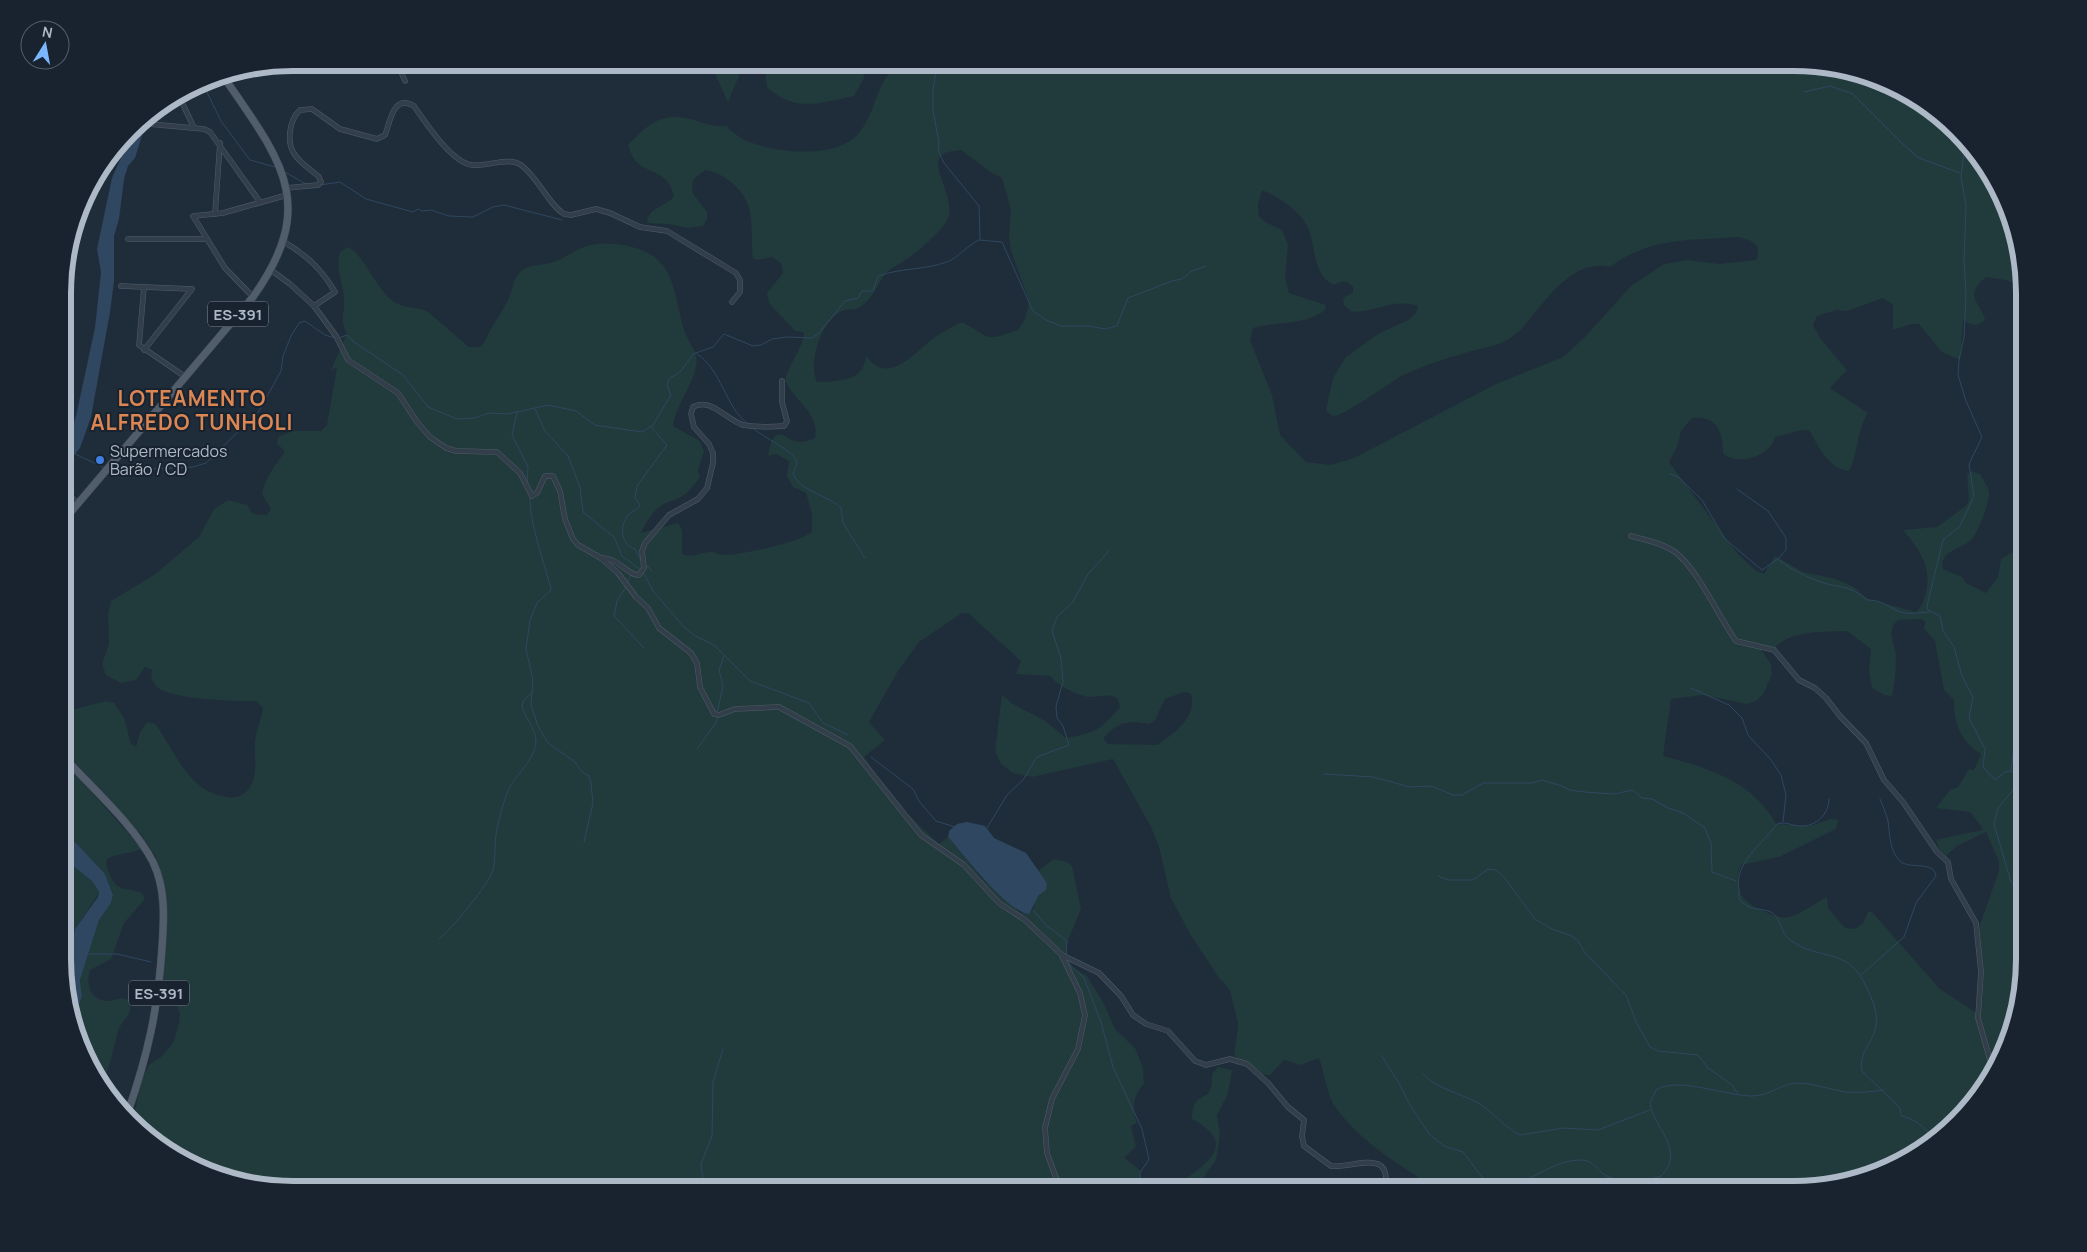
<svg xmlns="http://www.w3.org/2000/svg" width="2087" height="1252" font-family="Manrope,sans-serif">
<rect width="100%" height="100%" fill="#1f2d3a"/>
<g fill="#213a3b" fill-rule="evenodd">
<polygon points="710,63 738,63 739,76 728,102"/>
<path d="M764,63H865L864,78L854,96C820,103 795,113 767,87Z"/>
<path d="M898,63H1794L1854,70L1909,94L1986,165L2012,219L2024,286L2005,280L1986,277C1962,297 1982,304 1985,320C1976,327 1972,326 1963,320L1960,360L1942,352L1919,324H1911L1893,330V305L1883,298L1847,311L1836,310L1817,316L1813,325L1820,338L1847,370L1830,388L1868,413C1856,433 1859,452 1849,471C1828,469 1818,445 1809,430C1798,429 1786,435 1775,437C1771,456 1737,467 1723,453C1723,432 1717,415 1692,418L1681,431L1677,447L1669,462L1737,553L1755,570L1764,574L1775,556L1803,572L1836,579L1854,587L1868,599L1916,612C1920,609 1922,604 1924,599C1934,571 1921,551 1903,530L1937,527L1966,506L1969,500L1967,474L1972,471L1980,474C1983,479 1987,485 1989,491C1991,500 1977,536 1970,541C1959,549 1939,552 1943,569L1962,577L1966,583L1986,593L1998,577L2001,559L2016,550L2022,541L2020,524L2024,520V974L1993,1074L1957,1122L1909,1158L1809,1189H1437C1401,1166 1358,1141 1334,1105C1328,1097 1323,1069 1319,1058L1301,1065L1284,1060L1270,1075C1259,1076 1244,1062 1234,1056L1238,1024L1230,990L1219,978L1190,934L1171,898L1159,847L1151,827L1113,759L1032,777L1013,773L1001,764L995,751L1002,695L1013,704L1045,721L1066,738C1095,733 1101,730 1120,707L1117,698C1106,693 1100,697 1089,697C1079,696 1055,685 1051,676L1016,674L1021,661L968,613H962L919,642L898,671L869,722L885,740L864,757L896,803L939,844L948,837L983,879L1021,913L1033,910L1035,902L1047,883L1038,871L1054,859L1067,862L1072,866L1081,909L1067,943V951L1072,967L1087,976L1103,1002L1115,1029L1135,1048L1143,1068L1144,1083C1134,1096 1131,1106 1137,1123L1131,1126L1136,1146L1124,1158L1140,1170V1189H293L233,1182L178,1158L134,1117L141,1081L150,1064L161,1057L173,1043L179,1023L180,1013L162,975L165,890L163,878L156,857L143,837L64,750V712L106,701L114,703L124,718L131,744L136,747L140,732L147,722L155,724C177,753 187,791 227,797C236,799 245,795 250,787C258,774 254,756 255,742C256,731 261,720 263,708L256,701C237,702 172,699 158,688C156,686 153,681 151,679L152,670L145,667L136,680L121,683L106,675L102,664L109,644L108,614L111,601L154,575L199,537L214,509L228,500L247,505L253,514L267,515L271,509L262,494C266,475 275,466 285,451L277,444L278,437L293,431H321L327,425L337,367L331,370L347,334C339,318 345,315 344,299C343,282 335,269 340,252L348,247L353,250C368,263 380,296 398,304C408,309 418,306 428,312L469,347H480L485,341C492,325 502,313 509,298C513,289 513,278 521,271C528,264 544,266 553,262C564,259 573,251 584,247C605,239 643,245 659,261C677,279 677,312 686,335C689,342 694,348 696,355C701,375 675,405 673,426L700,441L704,451L698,470L700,477C696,482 692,488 687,493C681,498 674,500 666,503C655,508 646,522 641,533L678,523L682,530V554C693,559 701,551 712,552C716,552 719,555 723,555C742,555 797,543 812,532V514L806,493L793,487L787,476L789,461L776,454L768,456L771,441L776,435L782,434C793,443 803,444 815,438C820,413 793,400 785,380C789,363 803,349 804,332L795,331L769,303L767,293L783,273L781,263L772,257L756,260L753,258C751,243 753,227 750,212C747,192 724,172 705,170L693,180L692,192L707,212V219L703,226L688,228L668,224L647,223C648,207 666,207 674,196C667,163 637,180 628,145C641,131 656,116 676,117C694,117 708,128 726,126C731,130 736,135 741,138C769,153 834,160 857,135C872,119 874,98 884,81C888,74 894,68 898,63ZM961,150L992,173L1002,178L1011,210L1009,235L1011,251L1029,301L1027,311L1024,321L1018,330L996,337H988L962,322C953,326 946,330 938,335C918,347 889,390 866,355C865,382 838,381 817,382C808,362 821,321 842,311C849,308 857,311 863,305C873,297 878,284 885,274C891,268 901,263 907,259C922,248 936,236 946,222C960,202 926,164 943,154C948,151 955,151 961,150ZM1262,190C1278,197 1299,210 1307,226C1317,246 1311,275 1334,285C1342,281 1346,279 1353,287V292L1343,298L1344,305L1352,312C1377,312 1393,298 1418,306L1417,311L1410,319L1378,334L1346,357L1333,378L1326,410C1329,413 1331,416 1335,416C1342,416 1389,384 1400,377C1421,366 1445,359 1468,352C1492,345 1505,347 1524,326C1546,301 1572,258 1610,267C1652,236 1690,241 1739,237L1751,241L1757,246L1758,254L1756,260L1719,264L1688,260L1664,264L1631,286L1583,339L1563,357L1496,384L1354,458L1331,465L1306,462L1280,435L1272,395L1250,340L1253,328C1277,321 1305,326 1325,310L1326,305L1289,293L1285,277L1288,245L1282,230L1265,222L1259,216L1258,205ZM1921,619L1925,621L1924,629L1935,641L1944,690L1954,700C1953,723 1961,742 1981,754L1974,770L1969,769L1958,787L1950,790L1936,808L1970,812L1982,827V830L1940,839L1936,840L1939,849L1946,856L1957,846L1986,832L1999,861V871L1979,927L1983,971L1980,1011L1978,1014L1940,989L1872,912H1868L1863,923L1855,929L1845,928L1828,908L1827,897C1816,902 1800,915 1789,917C1783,919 1772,915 1766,912C1743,903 1732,891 1741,865L1779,857L1836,829L1838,820L1831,819L1810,826L1776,824C1753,781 1708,768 1663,756L1671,699L1703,695L1747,704L1756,701L1764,693L1772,674L1771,664L1759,646L1774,649C1788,630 1825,632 1847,631L1871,649L1869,672L1872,688L1884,695L1892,696C1895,683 1896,669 1896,656C1896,644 1884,630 1899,620ZM1184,692L1191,694C1197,718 1176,731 1158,745L1108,744L1103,739C1116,722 1129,720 1149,724L1155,720L1165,699Z"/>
<path d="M64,761L142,849C130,854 117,853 107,859C105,865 108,869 110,875C117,892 126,888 141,892L144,897V900L124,923L111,959L90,970C86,984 89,998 105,1001C115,1002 119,996 128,1000C130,1003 131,1007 130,1011C128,1017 122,1022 119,1028C113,1047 112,1067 100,1084L80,1029L78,1008L82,996L80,980L99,920L111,903L113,894L105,874L77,844L64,835Z"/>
<polygon points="64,859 92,881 99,893 75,929 72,944 74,953 64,983"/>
<path d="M1218,1067L1232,1070L1228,1094L1217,1115L1220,1134L1216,1160L1195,1189H1174C1185,1176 1231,1155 1211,1133C1205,1127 1200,1123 1192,1119C1192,1104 1195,1100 1208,1094L1212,1085V1074Z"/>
</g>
<g fill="#2f4761">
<polygon points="148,116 135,158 128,166 124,179 119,219 114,236 114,281 110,312 91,417 80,448 64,468 64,446 70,437 76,416 95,328 101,272 97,249 112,178 134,129"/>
<path d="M967,822L985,826L994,838L1026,853L1047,883L1046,890L1039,895L1029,914C1006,911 964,855 948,837L949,831L957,824Z"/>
<polygon points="64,835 77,844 105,874 113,895 111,903 99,920 80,980 82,996 78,1008 80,1029 64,983 74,953 72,944 75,929 98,897 99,892 92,881 64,859"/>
</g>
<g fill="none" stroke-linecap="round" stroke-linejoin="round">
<g stroke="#2f4761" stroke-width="1">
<polyline points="937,63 933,90 933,111 939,143 938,150 944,163 979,206 980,239"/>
<polyline points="202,82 221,121 250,160 275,167"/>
<polyline points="1804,92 1830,86 1853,94 1906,147 1919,158 1960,173"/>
<polyline points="1965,145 1961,177 1966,206 1964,260 1966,295 1964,337 1959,360 1958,375 1966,401 1982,437 1969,464 1974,496 1960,526 1943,540 1927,606 1928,610 1940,616 1943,631 1954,647 1962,676 1973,697 1969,718 1985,749 1983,767 1995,780 2005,772 2011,771"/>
<polyline points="283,171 306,184"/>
<polyline points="320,185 340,182 366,199 413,212 418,209 422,211 431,210 449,216 473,217 493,207 504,205 562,220"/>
<path d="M339,338L347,335L354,342L403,375L428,407L457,419L475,418L489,413L508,414L548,405L576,411L595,425L642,432L653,425L671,395L667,385L669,379L681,371L693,354L713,347L724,334L753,346L761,345L772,339L787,337L812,338L819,333L845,301L858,298L862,291H873L878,276C900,268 924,270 947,262C959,257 968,245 979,240L1002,242L1033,311L1046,320L1061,326H1089L1105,329L1117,326L1128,298L1172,281L1182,279L1192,271L1206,266"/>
<path d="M697,354C722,370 725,407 748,424"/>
<polyline points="535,409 545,431 568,456 580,487 583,512 614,537 622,556 641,570"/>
<polyline points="517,412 512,435 528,467 527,483"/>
<path d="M753,428C762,437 797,452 797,463C796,466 794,471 793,474C800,491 829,496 841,508L843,523L865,558"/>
<polyline points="75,454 105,468"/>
<polyline points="111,471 193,467 206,463 259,411 281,371 283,356 291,336 299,323 305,321 325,335 335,338"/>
<polyline points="1670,474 1678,477 1702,500 1725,539 1762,570 1778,559 1786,550 1786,538 1768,511 1737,489"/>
<path d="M530,497C529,522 545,564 551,590L537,603L530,620L526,649L533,680L531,705L538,726L548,743L575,762L582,772L589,776L591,783L593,803L584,842"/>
<path d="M1779,560C1792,570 1808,578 1824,583C1845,589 1849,585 1867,600C1882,600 1886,606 1898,611C1910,616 1918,612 1930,612"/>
<path d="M642,562L635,549C621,545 619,527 628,515C631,511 637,511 640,505L635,498L637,486L667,445L651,427"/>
<polyline points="645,564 652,571"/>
<polyline points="643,572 653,591 684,627 695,636 714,645 750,681 809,703 823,723 848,735"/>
<polyline points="627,583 631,575"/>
<polyline points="626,587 617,601 614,616 644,648"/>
<polyline points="1691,688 1729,705 1742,718 1748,735 1771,760 1781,775 1786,795 1783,822"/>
<polyline points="717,713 723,686 719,670 724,656"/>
<polyline points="697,749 715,724 718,717"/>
<polyline points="871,757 913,789 919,801 936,821 955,827"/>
<polyline points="2011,771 2016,733 2024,704"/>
<polyline points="2012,772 2016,776 2013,790 1998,808 1994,824 2011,882 2024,896"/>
<polyline points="1324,774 1373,777 1410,787 1431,786 1453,795 1462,795 1483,783 1533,783 1542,780 1562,786 1570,790 1584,792 1614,794 1633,790 1642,798 1652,799 1668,808 1683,813 1705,828 1711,843 1712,872 1736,881"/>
<path d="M1829,799C1829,814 1816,827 1800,826C1792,826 1786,821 1777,824C1763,844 1734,862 1739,889C1739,894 1738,900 1743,903C1752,911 1762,908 1771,912C1781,917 1781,934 1790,940C1822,963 1846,944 1867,988C1872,999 1878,1012 1876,1025C1874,1043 1858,1051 1862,1071L1900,1108L1901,1116C1914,1118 1927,1128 1933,1140"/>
<polyline points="987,828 1007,795 1023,780 1037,757 1069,745 1063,726 1057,718 1056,706 1063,682 1061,658 1052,631 1057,617 1073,602 1088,574 1109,551"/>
<polyline points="1438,876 1448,880 1473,880 1488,869 1496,870 1504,877 1535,919 1552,929 1572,936 1579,942 1585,953 1626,995 1637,1024 1650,1047 1658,1051 1698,1055 1708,1068 1732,1085 1738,1094"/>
<polyline points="1033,910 1047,926 1067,941 1066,955"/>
<path d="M439,939C451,930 489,884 493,870C496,858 494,847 496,835C498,821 503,804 508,791C515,774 535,761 536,741C536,728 525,719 522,706L524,700L532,693"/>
<polyline points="88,954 117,954 151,962"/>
<polyline points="1068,963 1084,978 1101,1022 1113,1067 1142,1129 1149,1159 1140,1173 1141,1189"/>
<path d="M1861,975L1904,937L1916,903L1936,876C1934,860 1909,870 1900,861C1889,850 1890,834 1888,821C1886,813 1883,806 1880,799"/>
<path d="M1381,1055L1400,1085L1411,1107L1430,1135L1444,1146L1463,1152L1482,1177L1499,1187C1529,1186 1551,1159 1583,1160C1593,1161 1597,1170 1605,1175C1621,1184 1645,1182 1661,1176C1687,1151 1653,1127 1650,1103L1656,1090C1677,1076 1726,1096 1752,1096C1770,1096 1783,1083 1796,1083C1812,1083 1829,1089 1845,1092C1858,1093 1871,1092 1884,1090"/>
<path d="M1423,1074C1434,1088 1463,1094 1480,1104C1494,1113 1505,1128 1520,1135L1564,1128L1598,1130L1650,1110"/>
<polyline points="704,1189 701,1164 712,1136 713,1082 723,1049"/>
</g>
<g stroke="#505c68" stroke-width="5.5">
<g id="minor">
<polyline points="397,63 405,81"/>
<polyline points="179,96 194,128"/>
<polyline points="138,123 204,129 210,132 260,202"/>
<path d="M286,188L318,185L321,182L319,177C312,170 301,164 295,155C286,143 289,120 300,110L312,109L340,129L377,139L385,135C390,123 393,93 414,106C425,122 452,163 472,165C487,167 508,156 521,165C538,177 548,204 564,214L571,215L596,209L610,213L640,227L667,231L736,273L740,280V292L732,302"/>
<polyline points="215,214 220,143"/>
<polyline points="128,239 207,239"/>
<path d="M284,242C307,255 322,270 335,292L314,306"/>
<path d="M271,270L290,284L314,306L336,336L348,360L398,393L417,422L430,437L446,448L456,451L497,452L520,473L532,496L537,493L545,476H553L560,491L565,519L573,539L578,545L601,558L618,573L636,597L648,608L659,628L691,653L697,663L700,687L714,714L719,715L735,709L779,707L850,746L921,835L964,865L999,903L1025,920L1062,955L1099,973L1121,996L1133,1015L1146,1024L1168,1031L1195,1061L1206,1065L1230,1059L1247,1064L1268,1083L1288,1107L1304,1120L1302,1136L1304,1146L1331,1166C1351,1169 1393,1146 1385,1189"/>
<polyline points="121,286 192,289 144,350"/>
<polyline points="144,287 139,345 184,376"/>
<polyline points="253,297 225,268 193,216 223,213 287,195"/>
<polyline points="64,490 78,504"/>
<path d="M1631,536C1646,540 1662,543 1675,552C1697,568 1719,617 1736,641L1774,650L1799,680L1815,688L1826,698L1840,716L1866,743L1884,780L1903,802L1937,852L1948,862L1951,879L1976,923L1981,972L1978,1018L1994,1074"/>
<path d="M601,558C620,558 626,575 639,575L644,568L642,551L645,543L669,515L698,499L707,488L713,463V453L709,444L694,427L691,414L693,407C711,397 726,420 743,425C755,427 772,427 784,426L787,421L782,402V381"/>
<polyline points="1060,1189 1047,1153 1045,1128 1052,1099 1078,1049 1085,1015 1080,993 1062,956"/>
</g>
</g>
<g stroke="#3f4a57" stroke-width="8">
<g id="primary">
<path d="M64,520L253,297C320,203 280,159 223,76"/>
<path d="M64,757C92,788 134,825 153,862C166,889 164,919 162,948C158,1009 148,1054 128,1112"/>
</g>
</g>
<use href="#minor" stroke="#333e4b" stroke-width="4.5"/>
<use href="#primary" stroke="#515d6b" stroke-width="7"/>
</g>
<circle fill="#3f7fe0" stroke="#18232f" stroke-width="2" cx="100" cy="460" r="5"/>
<g text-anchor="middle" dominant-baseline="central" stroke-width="4" stroke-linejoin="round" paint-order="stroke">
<g fill="#18232f" stroke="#808c99" stroke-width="1">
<rect x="208" y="301.5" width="60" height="25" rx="4"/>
<rect x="129" y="980.5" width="60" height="25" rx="4"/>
</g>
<g font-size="15" font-weight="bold" fill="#adb9c7">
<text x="238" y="314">ES-391</text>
<text x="159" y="993">ES-391</text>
</g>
<g font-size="16" fill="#adb9c7" stroke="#18232f" text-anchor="start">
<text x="110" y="451">Supermercados<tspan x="110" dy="18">Barão / CD</tspan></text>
</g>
<g font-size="21" font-weight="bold" letter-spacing="1" fill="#dc8653" stroke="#18232f">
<text x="192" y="398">LOTEAMENTO<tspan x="192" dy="24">ALFREDO TUNHOLI</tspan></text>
</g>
</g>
<path d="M0 0H2087V1252H0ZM293 71H1794A222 222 0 0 1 2016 293V959A222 222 0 0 1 1794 1181H293A222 222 0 0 1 71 959V293A222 222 0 0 1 293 71Z" fill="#18232f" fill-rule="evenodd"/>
<path fill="none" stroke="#adb9c7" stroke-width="6" d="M293 71H1794A222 222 0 0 1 2016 293V959A222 222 0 0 1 1794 1181H293A222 222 0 0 1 71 959V293A222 222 0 0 1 293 71Z"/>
<g transform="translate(45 45) rotate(11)"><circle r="24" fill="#18232f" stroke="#545f6c"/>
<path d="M0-4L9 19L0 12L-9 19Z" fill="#7bb7ff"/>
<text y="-8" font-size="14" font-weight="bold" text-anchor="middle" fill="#adb9c7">N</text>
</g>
</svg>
